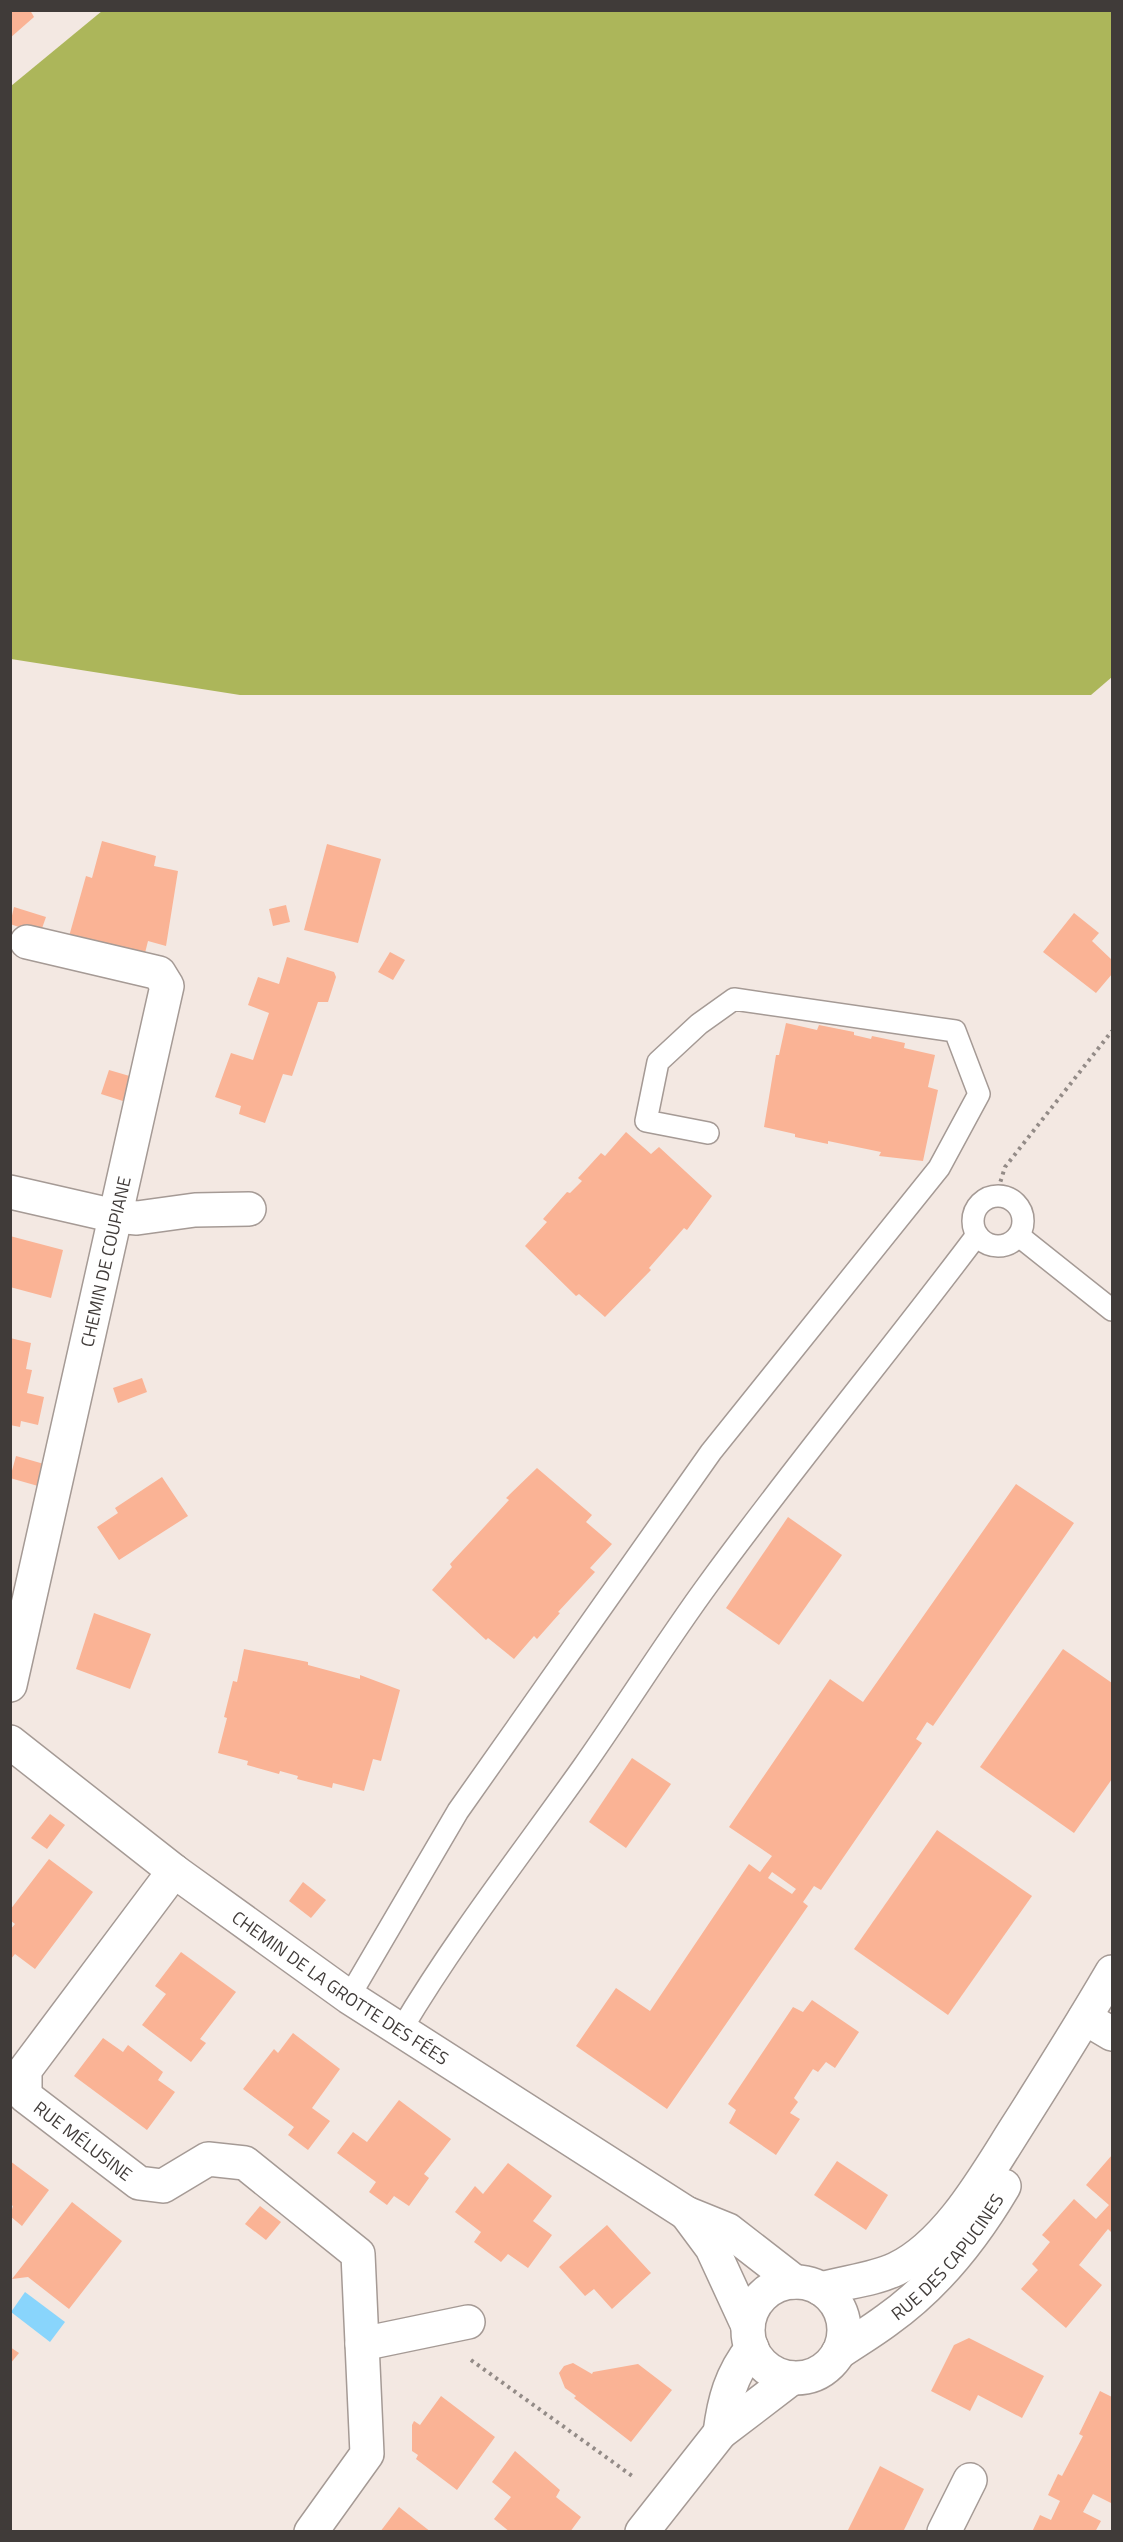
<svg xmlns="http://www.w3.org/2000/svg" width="1123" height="2542" font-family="'Titillium Web',sans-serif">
<rect width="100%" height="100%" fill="#f3e8e2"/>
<polygon fill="#acb65a" points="102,11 1112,11 1112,677 1091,695 240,695 11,659 11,86"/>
<polygon fill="#89d5fc" points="25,2292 65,2322 50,2342 11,2312"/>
<g fill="#fab395" fill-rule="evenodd">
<polygon points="10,10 30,10 34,17 10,38"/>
<polygon points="102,841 156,856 154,866 178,871 166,946 148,941 143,961 68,940 86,876 92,878"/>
<polygon points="327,844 381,859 358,943 304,930"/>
<polygon points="286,905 290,922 273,926 269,909"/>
<polygon points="14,907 46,917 40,934 10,924"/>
<polygon points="1074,913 1099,933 1092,941 1112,960 1112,974 1096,993 1043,952"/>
<polygon points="390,952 405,960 393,980 378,972"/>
<polygon points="287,957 334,972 336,977 328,1002 318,1002 292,1076 283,1074 265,1123 239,1114 241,1106 215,1097 231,1053 253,1060 269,1013 248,1005 258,977 279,984"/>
<polygon points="786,1023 817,1030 819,1025 854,1032 854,1035 871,1039 872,1036 905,1043 904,1048 935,1055 928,1087 938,1090 923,1161 879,1156 881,1152 828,1141 828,1144 795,1137 795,1134 764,1127 776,1055 779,1055"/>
<polygon points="109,1070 133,1077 126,1102 101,1094"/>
<polygon points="626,1132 651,1154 659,1147 712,1196 687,1230 684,1228 649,1268 651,1270 605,1317 579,1294 576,1296 525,1246 547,1222 543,1219 567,1192 570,1193 582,1181 578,1178 601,1153 605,1156"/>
<polygon points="10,1236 63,1250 51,1298 10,1287"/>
<polygon points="10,1338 31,1343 26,1369 32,1370 27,1393 44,1397 38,1425 21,1421 20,1427 10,1425"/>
<polygon points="142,1378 147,1392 118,1403 113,1388"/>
<polygon points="16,1456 44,1464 38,1486 10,1478"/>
<polygon points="537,1468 592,1515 586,1522 612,1544 590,1568 595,1572 558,1612 560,1613 537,1639 534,1636 514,1659 488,1638 486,1640 432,1590 452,1567 450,1564 509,1500 506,1498"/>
<polygon points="162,1477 188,1516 119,1560 97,1527 118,1513 115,1508"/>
<path d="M1016,1484L1074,1523L933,1726L927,1722L916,1739L922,1743L821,1890L814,1886L803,1902L808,1906L667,2109L576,2046L616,1988L650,2011L749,1864L760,1872L772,1856L729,1827L830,1679L863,1702ZM772,1872L796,1889L792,1894L768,1878Z"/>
<polygon points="788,1517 842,1555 779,1645 726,1608"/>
<polygon points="94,1613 151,1634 130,1689 76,1669"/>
<polygon points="244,1649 308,1662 308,1665 360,1679 360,1675 400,1690 381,1761 373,1759 364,1791 333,1783 332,1788 297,1779 298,1776 280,1771 279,1774 247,1765 248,1761 218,1753 227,1718 224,1717 233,1681 237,1682"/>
<polygon points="1063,1649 1112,1683 1112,1779 1074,1833 980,1767"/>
<polygon points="632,1758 671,1784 626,1848 589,1822"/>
<polygon points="50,1814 65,1825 47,1849 31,1838"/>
<polygon points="937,1830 1032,1896 948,2015 854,1949"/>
<polygon points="49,1859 93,1892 35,1969 15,1954 10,1960 10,1930 15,1924 10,1920 10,1910"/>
<polygon points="303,1882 326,1900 311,1918 289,1901"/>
<polygon points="181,1952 236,1992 200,2039 206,2043 191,2062 142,2025 166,1994 155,1986"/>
<polygon points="812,2000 859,2032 835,2068 826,2062 818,2072 813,2069 803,2084 794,2098 798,2102 790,2113 800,2119 776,2155 729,2123 736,2110 728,2104 793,2007 803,2012"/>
<polygon points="293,2033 340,2069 312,2108 330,2121 308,2150 288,2135 294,2127 243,2089 274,2049 278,2053"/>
<polygon points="103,2038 123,2052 128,2045 163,2072 158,2080 175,2092 147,2130 74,2076"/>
<polygon points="399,2100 451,2139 424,2174 429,2178 409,2206 394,2196 387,2205 369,2192 376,2182 337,2153 353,2132 367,2142"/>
<polygon points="1112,2155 1112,2233 1108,2229 1079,2265 1102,2285 1066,2328 1021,2289 1038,2270 1032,2264 1050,2242 1042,2235 1074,2199 1096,2219 1109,2205 1086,2185"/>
<polygon points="10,2161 49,2190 22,2226 10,2216 13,2206 10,2204"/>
<polygon points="837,2161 888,2195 866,2230 814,2195"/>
<polygon points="508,2163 552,2196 533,2221 552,2235 528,2268 508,2254 501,2262 474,2242 481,2232 455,2212 475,2186 483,2194"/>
<polygon points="72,2202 122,2241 69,2309 28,2277 12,2279"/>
<polygon points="260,2206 281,2222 266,2240 245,2224"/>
<polygon points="607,2225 651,2273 612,2309 594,2289 585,2296 559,2267"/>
<polygon points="969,2338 1044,2376 1022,2418 978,2395 970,2411 931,2391 954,2345"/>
<polygon points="10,2347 19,2353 10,2364"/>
<polygon points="573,2363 592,2374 593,2372 638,2364 672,2390 631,2442 574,2398 576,2396 565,2388 559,2373 564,2366"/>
<polygon points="1100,2391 1112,2397 1112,2500 1111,2503 1093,2494 1083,2512 1101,2521 1095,2532 1032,2532 1040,2515 1051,2520 1060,2501 1048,2495 1058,2474 1062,2476 1072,2457 1083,2436 1079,2434"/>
<polygon points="441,2396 495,2437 457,2490 416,2459 418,2455 412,2451 412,2425 414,2421 420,2425"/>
<polygon points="515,2451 560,2490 556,2497 581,2517 570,2532 510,2532 494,2519 511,2497 492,2482"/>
<polygon points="880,2466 924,2489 903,2532 847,2532"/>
<polygon points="399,2507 431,2532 380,2532"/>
</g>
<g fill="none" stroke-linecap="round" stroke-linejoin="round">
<g stroke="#a59a95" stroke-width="24">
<g id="lane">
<circle cx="998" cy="1221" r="25"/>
<polyline points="1019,1236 1112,1310"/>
<polyline points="349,1997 458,1811 711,1452 939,1168 979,1094 955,1031 734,999 699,1024 658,1062 646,1121 708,1133"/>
<path d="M401,2030C455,1939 522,1853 583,1767C626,1706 665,1643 709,1583C795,1465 889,1352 977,1235"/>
</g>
</g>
<g stroke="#a59a95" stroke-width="36">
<g id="street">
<polyline points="10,1192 115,1216 137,1218 195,1210 249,1209"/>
<path id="s1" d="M10,1685L167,986L159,973L27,942"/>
<path id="s2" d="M10,1742L174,1871L349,1997L686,2213L728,2230L795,2282"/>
<path id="s3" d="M174,1871L25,2070V2096L139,2183L163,2186L208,2159L245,2163L358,2254L367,2454L311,2532"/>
<polyline points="1085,2018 1112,2034"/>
<polyline points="686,2213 712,2248 748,2326"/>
<circle cx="796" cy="2330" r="48"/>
<path d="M821,2289C845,2282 873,2280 896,2269C948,2244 986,2175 1016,2128C1049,2076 1081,2025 1112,1972"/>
<polyline points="362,2344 468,2322"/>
<path id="s4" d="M838,2353C854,2342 871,2332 887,2320C935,2286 974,2237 1004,2186"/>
<path d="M720,2433C724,2401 731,2374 752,2348"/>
<polyline points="642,2532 720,2433 792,2378"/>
<polyline points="944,2532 970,2480"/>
</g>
</g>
<g stroke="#938b87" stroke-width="4" stroke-dasharray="3 4.5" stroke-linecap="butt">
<polyline points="996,1196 1005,1167 1112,1031"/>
<polyline points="471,2360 635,2478"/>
</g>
<use href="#lane" stroke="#fff" stroke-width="21"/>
<use href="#street" stroke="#fff" stroke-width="33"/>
</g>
<g text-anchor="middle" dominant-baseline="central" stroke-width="5" stroke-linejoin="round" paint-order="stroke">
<g font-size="18" fill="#403b39" stroke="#f3e8e2">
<text stroke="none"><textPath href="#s1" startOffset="434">CHEMIN DE COUPIANE</textPath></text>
<text stroke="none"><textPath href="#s2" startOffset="412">CHEMIN DE LA GROTTE DES FÉES</textPath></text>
<text stroke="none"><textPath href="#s3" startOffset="348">RUE MÉLUSINE</textPath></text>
<text stroke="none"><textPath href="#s4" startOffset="147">RUE DES CAPUCINES</textPath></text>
</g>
</g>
<rect width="1123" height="2542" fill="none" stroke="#403b39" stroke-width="24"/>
</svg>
